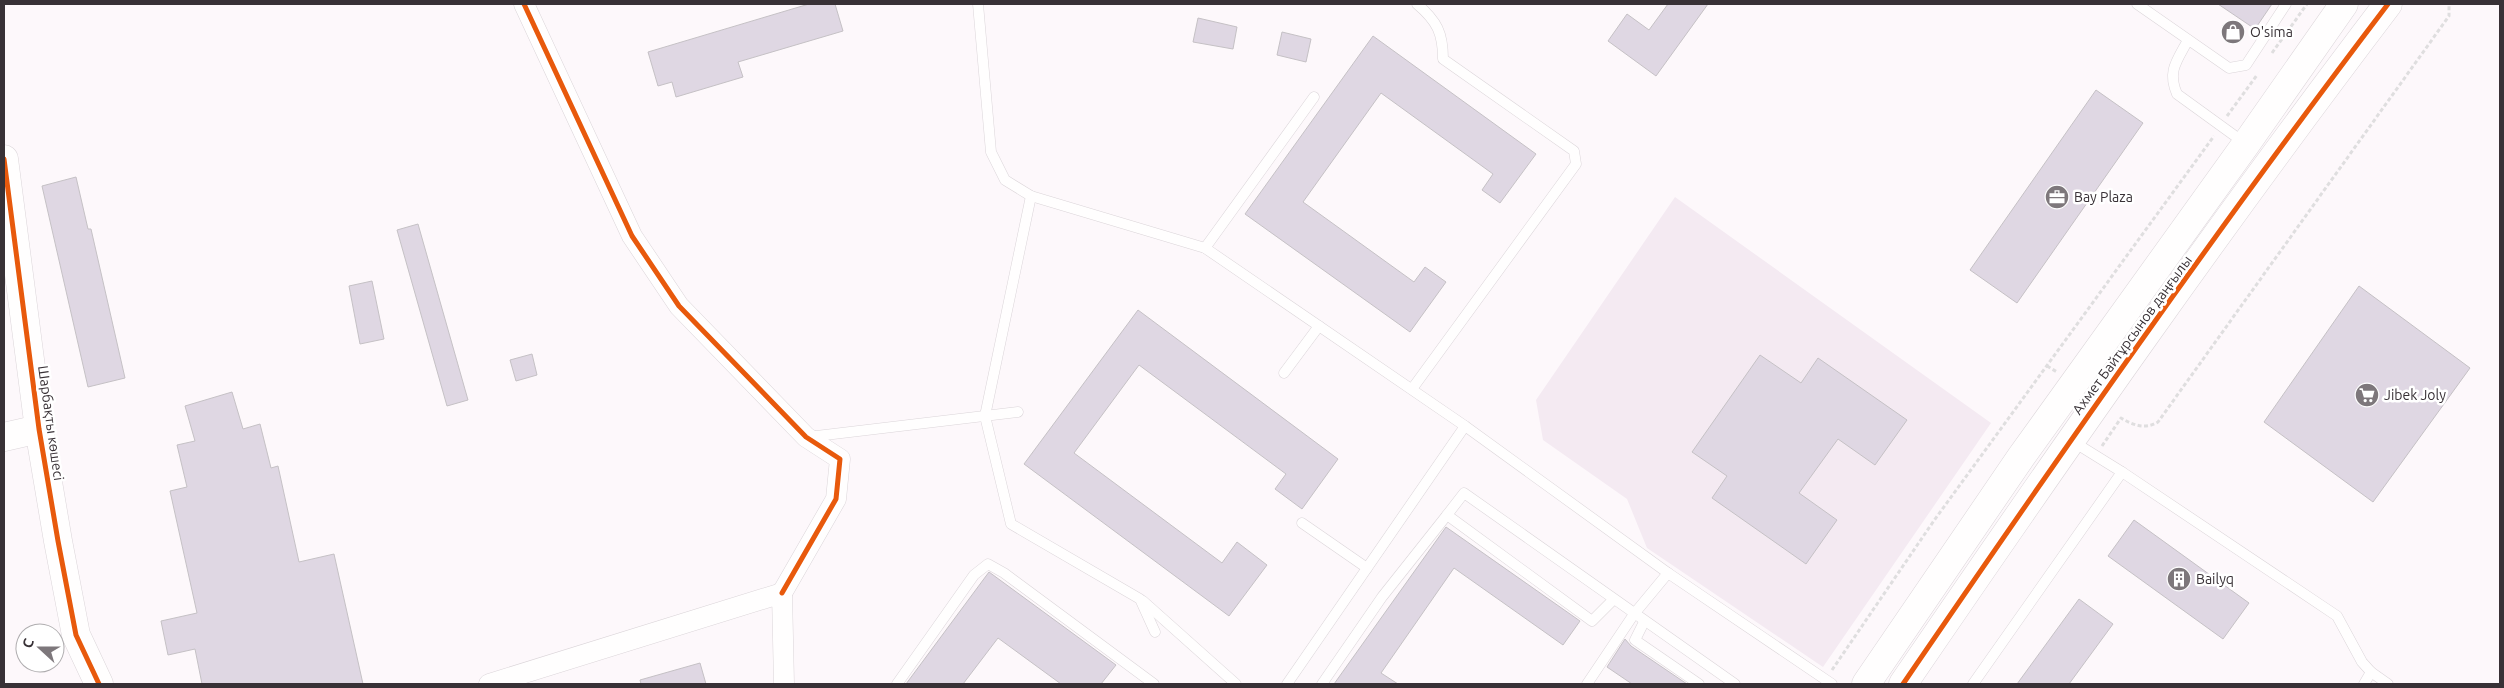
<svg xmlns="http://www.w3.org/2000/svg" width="2504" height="688" font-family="Ubuntu,sans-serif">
<rect width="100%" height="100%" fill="#fdf8fb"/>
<polygon fill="#f4eaf2" points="1675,197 1991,423 1823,667 1647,548 1627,499 1543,440 1536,400"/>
<g fill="#dfd7e3" stroke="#c5c1c5">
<polygon points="809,4 835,4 843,31 738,62 743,77 676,97 672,82 658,86 648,52"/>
<polygon points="1668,4 1708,4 1656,76 1608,41 1627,14 1649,30"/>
<polygon points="2218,4 2272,4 2255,29"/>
<polygon points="1198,18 1237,27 1233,49 1193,42"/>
<polygon points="1282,32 1311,39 1306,62 1277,55"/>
<polygon points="1373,36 1536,154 1500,203 1482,190 1493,174 1381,93 1303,202 1414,282 1425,267 1446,282 1410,332 1245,214"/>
<polygon points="2096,90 2143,123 2017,303 1970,270"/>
<polygon points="76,177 88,229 91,229 125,378 88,387 42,186"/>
<polygon points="418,224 468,400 447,406 397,230"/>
<polygon points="372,281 384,339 360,344 349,286"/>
<polygon points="2359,286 2470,368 2373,502 2264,422"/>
<polygon points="1138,310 1338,459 1302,509 1275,489 1286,474 1139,365 1074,453 1222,563 1237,542 1267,565 1229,616 1024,464"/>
<polygon points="532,354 537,375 516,381 510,360"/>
<polygon points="1760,355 1801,383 1818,358 1907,420 1875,465 1838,439 1799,493 1837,520 1806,564 1712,498 1727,476 1692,452"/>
<polygon points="232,392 243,429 260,424 271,468 278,466 299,562 334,554 363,684 202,684 195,649 168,655 161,621 197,613 170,491 187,487 177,445 195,441 185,406"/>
<polygon points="2134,520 2249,603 2223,639 2108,556"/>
<polygon points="1446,527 1580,621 1563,645 1454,568 1381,673 1398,684 1334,684"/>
<polygon points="989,572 1116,665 1101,684 1061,684 998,638 963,684 906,684"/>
<polygon points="2079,599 2113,624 2069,684 2017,684"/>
<polygon points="1625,639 1631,646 1687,684 1632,684 1607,667"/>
<polygon points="700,663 706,684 641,684 640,680"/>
</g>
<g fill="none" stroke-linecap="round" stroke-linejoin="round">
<g stroke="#dbd5d9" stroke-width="11">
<g id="lane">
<polyline points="978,4 991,152 1005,180 1031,196 985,416 1011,524 1140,599 1155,632"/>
<polyline points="2137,4 2229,68 2246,65 2286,4"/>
<path d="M2188,40C2177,61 2167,71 2177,94L2246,144"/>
<polyline points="1031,196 1205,248 1465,426 1668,573"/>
<polyline points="1205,248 1314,97"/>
<polyline points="1284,373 1319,326"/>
<path d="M1412,389L1576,164L1574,151L1443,59C1443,33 1437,21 1417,4"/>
<polyline points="808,437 1018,412"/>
<polyline points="2072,441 2122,472 2337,616 2362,662 2371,672"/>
<polyline points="1302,523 1367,568"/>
<polyline points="1614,599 1592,621 1447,515 1464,493 1735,684"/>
<polyline points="1143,601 1236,684"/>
<polyline points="1644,622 1635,640 1699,684"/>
<polyline points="897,684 974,575 988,564 1004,573 1154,684"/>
<polyline points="1287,684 1465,426"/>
<polyline points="1322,684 1382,597 1447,515"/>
<polyline points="1587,684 1634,614 1668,573 1832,684"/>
<polyline points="1973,684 2122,472"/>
<polyline points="2364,684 2371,672 2388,684"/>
</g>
</g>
<g stroke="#dbd5d9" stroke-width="21">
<g id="street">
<polyline points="524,4 632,236 679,306 806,437 840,459 836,499 782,593"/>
<polyline points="489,684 782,593 784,684"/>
</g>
</g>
<g stroke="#dbd5d9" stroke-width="29">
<g id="secondary">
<polyline points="4,159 39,429 58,541 76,635 99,684"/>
<polyline points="4,437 39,429"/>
<polyline points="1866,684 2021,457 2246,144 2344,4"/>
<path d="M1903,684C2060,454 2219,226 2388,4"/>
</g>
</g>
<g stroke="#dfdedf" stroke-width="3" stroke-dasharray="4 2.5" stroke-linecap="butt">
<polyline points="2272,53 2307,4"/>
<polyline points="2227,116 2257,75"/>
<polyline points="2047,366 2057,372"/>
<path d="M2102,446L2121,418C2133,425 2145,430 2158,422L2449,16V4"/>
<polyline points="1832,670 1933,522 2214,136"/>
</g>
<use href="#lane" stroke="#fffefe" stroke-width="10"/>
<use href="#street" stroke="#fffefe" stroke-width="20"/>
<use href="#secondary" stroke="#fffefe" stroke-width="28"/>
<g stroke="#fff" stroke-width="8">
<g id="cycleway">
<polyline points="524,4 632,236 679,306 806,437 840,459 836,499 782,593"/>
<polyline points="4,159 39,429 58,541 76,635 99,684"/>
<path d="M1903,684C2060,454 2219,226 2388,4"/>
</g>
</g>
<use href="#cycleway" stroke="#e8590c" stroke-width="5"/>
</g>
<defs>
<g id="shop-disc" transform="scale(1.25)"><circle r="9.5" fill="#7d777b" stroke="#fff"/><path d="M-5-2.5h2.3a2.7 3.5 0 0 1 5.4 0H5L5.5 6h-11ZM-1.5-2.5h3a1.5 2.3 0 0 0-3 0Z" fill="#fff"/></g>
<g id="office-disc" transform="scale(1.25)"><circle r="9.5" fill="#7d777b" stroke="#fff"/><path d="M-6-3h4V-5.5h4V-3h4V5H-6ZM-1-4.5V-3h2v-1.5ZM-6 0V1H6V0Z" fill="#fff"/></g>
<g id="supermarket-disc" transform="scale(1.25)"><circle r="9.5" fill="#7d777b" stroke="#fff"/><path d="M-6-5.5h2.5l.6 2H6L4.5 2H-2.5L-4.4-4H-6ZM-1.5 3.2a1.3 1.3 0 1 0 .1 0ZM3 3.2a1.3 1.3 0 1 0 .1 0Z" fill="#fff"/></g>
<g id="building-disc" transform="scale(1.25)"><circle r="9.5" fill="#7d777b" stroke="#fff"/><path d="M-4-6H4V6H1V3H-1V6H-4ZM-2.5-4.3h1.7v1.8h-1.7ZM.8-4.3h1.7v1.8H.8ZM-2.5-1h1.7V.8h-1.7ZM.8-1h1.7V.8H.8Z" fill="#fff"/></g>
</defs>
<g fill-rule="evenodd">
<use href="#shop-disc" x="2233" y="32"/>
<use href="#office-disc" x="2057" y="197"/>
<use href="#supermarket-disc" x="2367" y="395"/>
<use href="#building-disc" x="2179" y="579"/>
</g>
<g text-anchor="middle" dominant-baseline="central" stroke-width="5" stroke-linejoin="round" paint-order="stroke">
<g font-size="14" fill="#383136" stroke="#fff" text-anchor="start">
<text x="2250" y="32">O'sima</text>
<text x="2074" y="197">Bay Plaza</text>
<text x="2384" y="395">Jibek Joly</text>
<text x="2196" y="579">Bailyq</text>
</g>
<g font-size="14" fill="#383136" stroke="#fff">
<text transform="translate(2132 335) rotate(-54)">Ахмет Байтұрсынов даңғылы</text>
<text transform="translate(51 423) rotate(82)">Шарбақты көшесі</text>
</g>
</g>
<rect width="2504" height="688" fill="none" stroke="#383136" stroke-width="10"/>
<g transform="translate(40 648) rotate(291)"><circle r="24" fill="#ffffff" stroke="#afadaf"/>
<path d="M0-4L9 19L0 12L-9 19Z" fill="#7d777b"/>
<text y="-8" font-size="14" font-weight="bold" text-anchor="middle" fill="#383136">С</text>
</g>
</svg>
